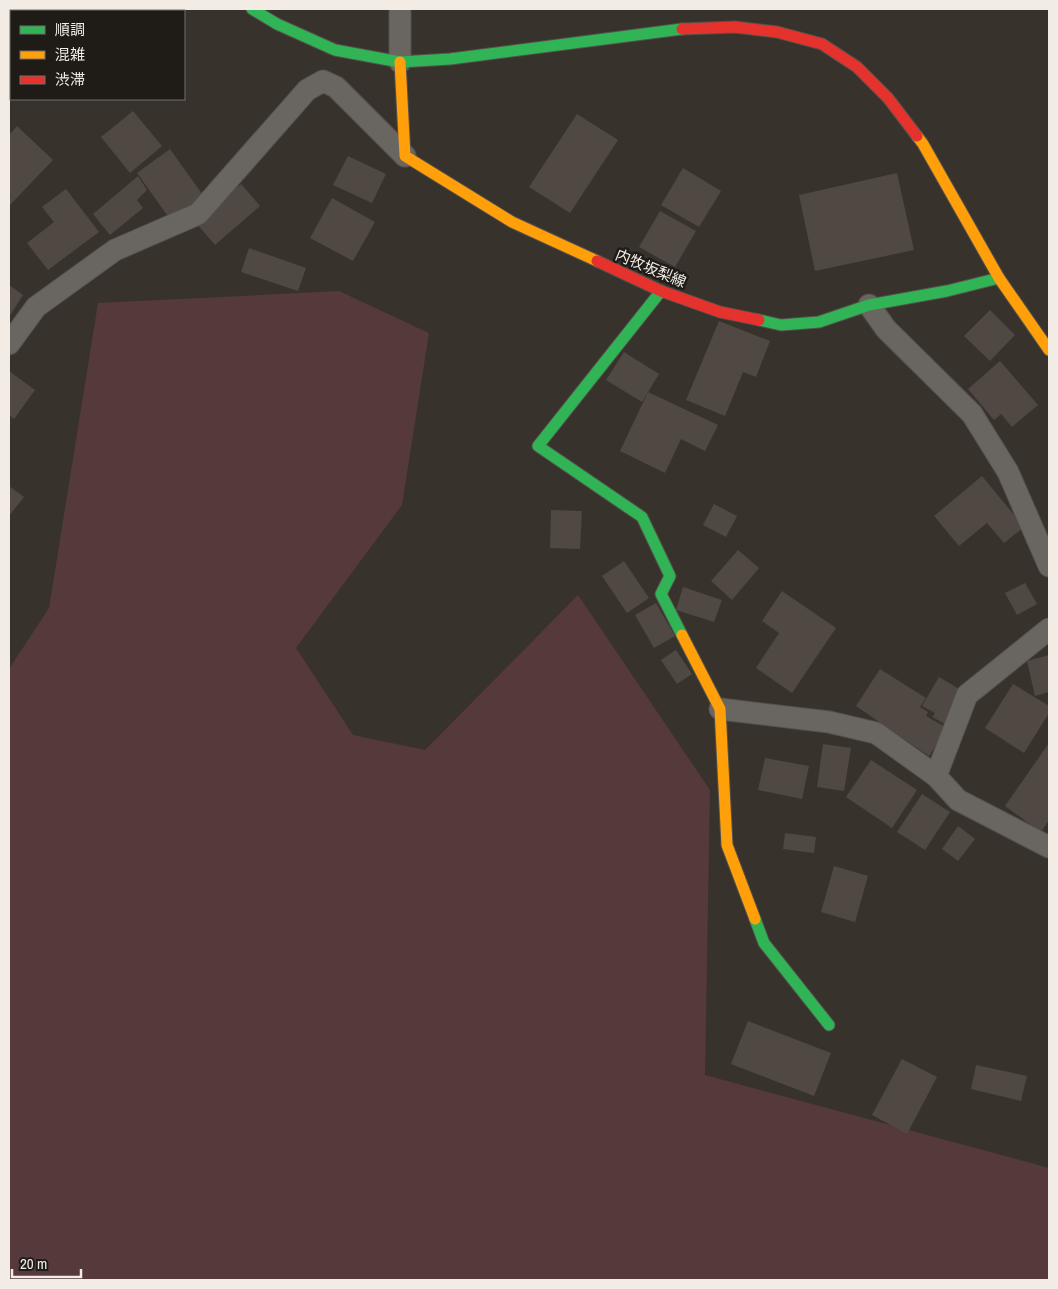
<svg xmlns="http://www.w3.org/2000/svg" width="1058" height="1289" font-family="'Archivo Narrow','Noto Sans JP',sans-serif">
<rect width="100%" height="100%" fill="#38322c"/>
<polygon fill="#55393b" points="339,291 429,333 402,505 296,648 353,735 425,750 578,595 710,790 705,1075 1049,1168 1049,1280 9,1280 9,669 49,608 98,303"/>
<g fill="#504843">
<polygon points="133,111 162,146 130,173 101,137"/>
<polygon points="577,114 618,140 570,213 529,187"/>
<polygon points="17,126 53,160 9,206 9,135"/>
<polygon points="170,149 205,198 172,222 137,173"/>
<polygon points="348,156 386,174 372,203 333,185"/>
<polygon points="683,168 721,191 699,227 661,205"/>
<polygon points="897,173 914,250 815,271 799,195"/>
<polygon points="138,176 147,190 137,200 143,208 110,235 93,214"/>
<polygon points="241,184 260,206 215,245 196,223"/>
<polygon points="66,189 99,232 48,270 27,243 54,222 42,207"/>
<polygon points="332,198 375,222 353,261 310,238"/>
<polygon points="660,211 696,231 675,267 639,247"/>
<polygon points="249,248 306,268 298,291 241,272"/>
<polygon points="9,285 23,295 9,317"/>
<polygon points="990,310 1015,335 990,361 964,336"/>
<polygon points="719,321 770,341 756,377 743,372 725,416 686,400"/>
<polygon points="624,352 659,374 642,402 606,380"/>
<polygon points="1000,361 1038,405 1012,427 1001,414 994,420 968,389"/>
<polygon points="9,371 35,390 14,419 9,415"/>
<polygon points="648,392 718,425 705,451 681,439 665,473 620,451"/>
<polygon points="982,476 1024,527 1004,543 987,523 959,546 934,516"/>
<polygon points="9,486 24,497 9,516"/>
<polygon points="714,504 737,516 726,537 703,525"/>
<polygon points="551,510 582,511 580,549 550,548"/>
<polygon points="738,550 759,568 732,600 711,581"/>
<polygon points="624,561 649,598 627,613 602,576"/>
<polygon points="1025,583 1037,604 1017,615 1005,593"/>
<polygon points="683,587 722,600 714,622 676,610"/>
<polygon points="782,591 836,628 792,693 756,668 779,633 762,621"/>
<polygon points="656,603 675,636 654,648 635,615"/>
<polygon points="676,650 692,674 677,684 661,660"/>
<polygon points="1049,655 1049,692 1035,696 1027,661"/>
<polygon points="880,669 926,698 920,707 928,712 926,716 947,728 929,756 856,706"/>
<polygon points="939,677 966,693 947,725 932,717 935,713 922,706"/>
<polygon points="1013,684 1049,706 1049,713 1024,753 985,728"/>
<polygon points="1049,743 1049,820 1041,832 1005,806"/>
<polygon points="823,744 851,748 844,791 817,787"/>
<polygon points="765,758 809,766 802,799 758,790"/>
<polygon points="871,760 917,790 892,828 846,797"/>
<polygon points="922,794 950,812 925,850 897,832"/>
<polygon points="958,826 975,839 958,861 942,849"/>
<polygon points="785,833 816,837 814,853 783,849"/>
<polygon points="834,866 868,876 855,922 821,912"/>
<polygon points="748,1021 831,1053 814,1096 731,1064"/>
<polygon points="902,1059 937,1077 907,1134 872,1115"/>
<polygon points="976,1065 1027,1076 1021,1101 971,1089"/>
</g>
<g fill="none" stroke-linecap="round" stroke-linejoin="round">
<g stroke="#55514b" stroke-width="23">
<g id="street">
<polyline points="400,9 400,62"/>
<polyline points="869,305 886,329 972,414 1008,472 1049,566"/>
<polyline points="9,344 36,307 115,250 198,214 307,90 323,81 336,87 405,156"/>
<polyline points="720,709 829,722 876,733 936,776 958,800 1049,847"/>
<polyline points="936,776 967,695 1049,629"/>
</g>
</g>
<g stroke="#55514b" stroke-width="13">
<g id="fast">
<polyline points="252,9 277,24 335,50 400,62 450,59 682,29"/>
<polyline points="661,291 538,446 642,517 670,576 661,594 682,635"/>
<polyline points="759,320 781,325 819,322 869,305 947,291 999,278"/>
<polyline points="755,919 764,943 829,1025"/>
</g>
</g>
<g stroke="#55514b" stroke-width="13">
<g id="slow">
<polyline points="400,62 405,156 512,222 597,261"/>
<polyline points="917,136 923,144 999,278 1049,350"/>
<polyline points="682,635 720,709 727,845 755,919"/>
</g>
</g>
<g stroke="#55514b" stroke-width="13">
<g id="jam">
<polyline points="682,29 735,27 777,32 822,44 857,67 888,98 917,136"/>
<polyline points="597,261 661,291 720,312 759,320"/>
</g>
</g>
<use href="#street" stroke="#696561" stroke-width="21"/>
<use href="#fast" stroke="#30b455" stroke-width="11"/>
<use href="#slow" stroke="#ff9f0a" stroke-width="11"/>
<use href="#jam" stroke="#e5322d" stroke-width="11"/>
</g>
<g text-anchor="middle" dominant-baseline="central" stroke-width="5" stroke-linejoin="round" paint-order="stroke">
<g font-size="15" fill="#f2ece5" stroke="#1f1b17">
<text transform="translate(651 268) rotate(23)">内牧坂梨線</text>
</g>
</g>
<rect width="1058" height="1289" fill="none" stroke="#f2ece5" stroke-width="20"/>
<rect x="10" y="10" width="175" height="90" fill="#1f1b17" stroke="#736f69"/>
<rect x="20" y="26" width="25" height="8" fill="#30b455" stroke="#736f69"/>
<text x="55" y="35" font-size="15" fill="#f2ece5">順調</text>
<rect x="20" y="51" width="25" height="8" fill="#ff9f0a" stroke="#736f69"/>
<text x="55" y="60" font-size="15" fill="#f2ece5">混雑</text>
<rect x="20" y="76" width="25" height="8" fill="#e5322d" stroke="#736f69"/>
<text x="55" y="85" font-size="15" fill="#f2ece5">渋滞</text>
<path d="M12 1269v8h69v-8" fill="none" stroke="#f2ece5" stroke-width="2.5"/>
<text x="20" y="1269" font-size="15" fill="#f2ece5" stroke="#1f1b17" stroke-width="4" paint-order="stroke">20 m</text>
</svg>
